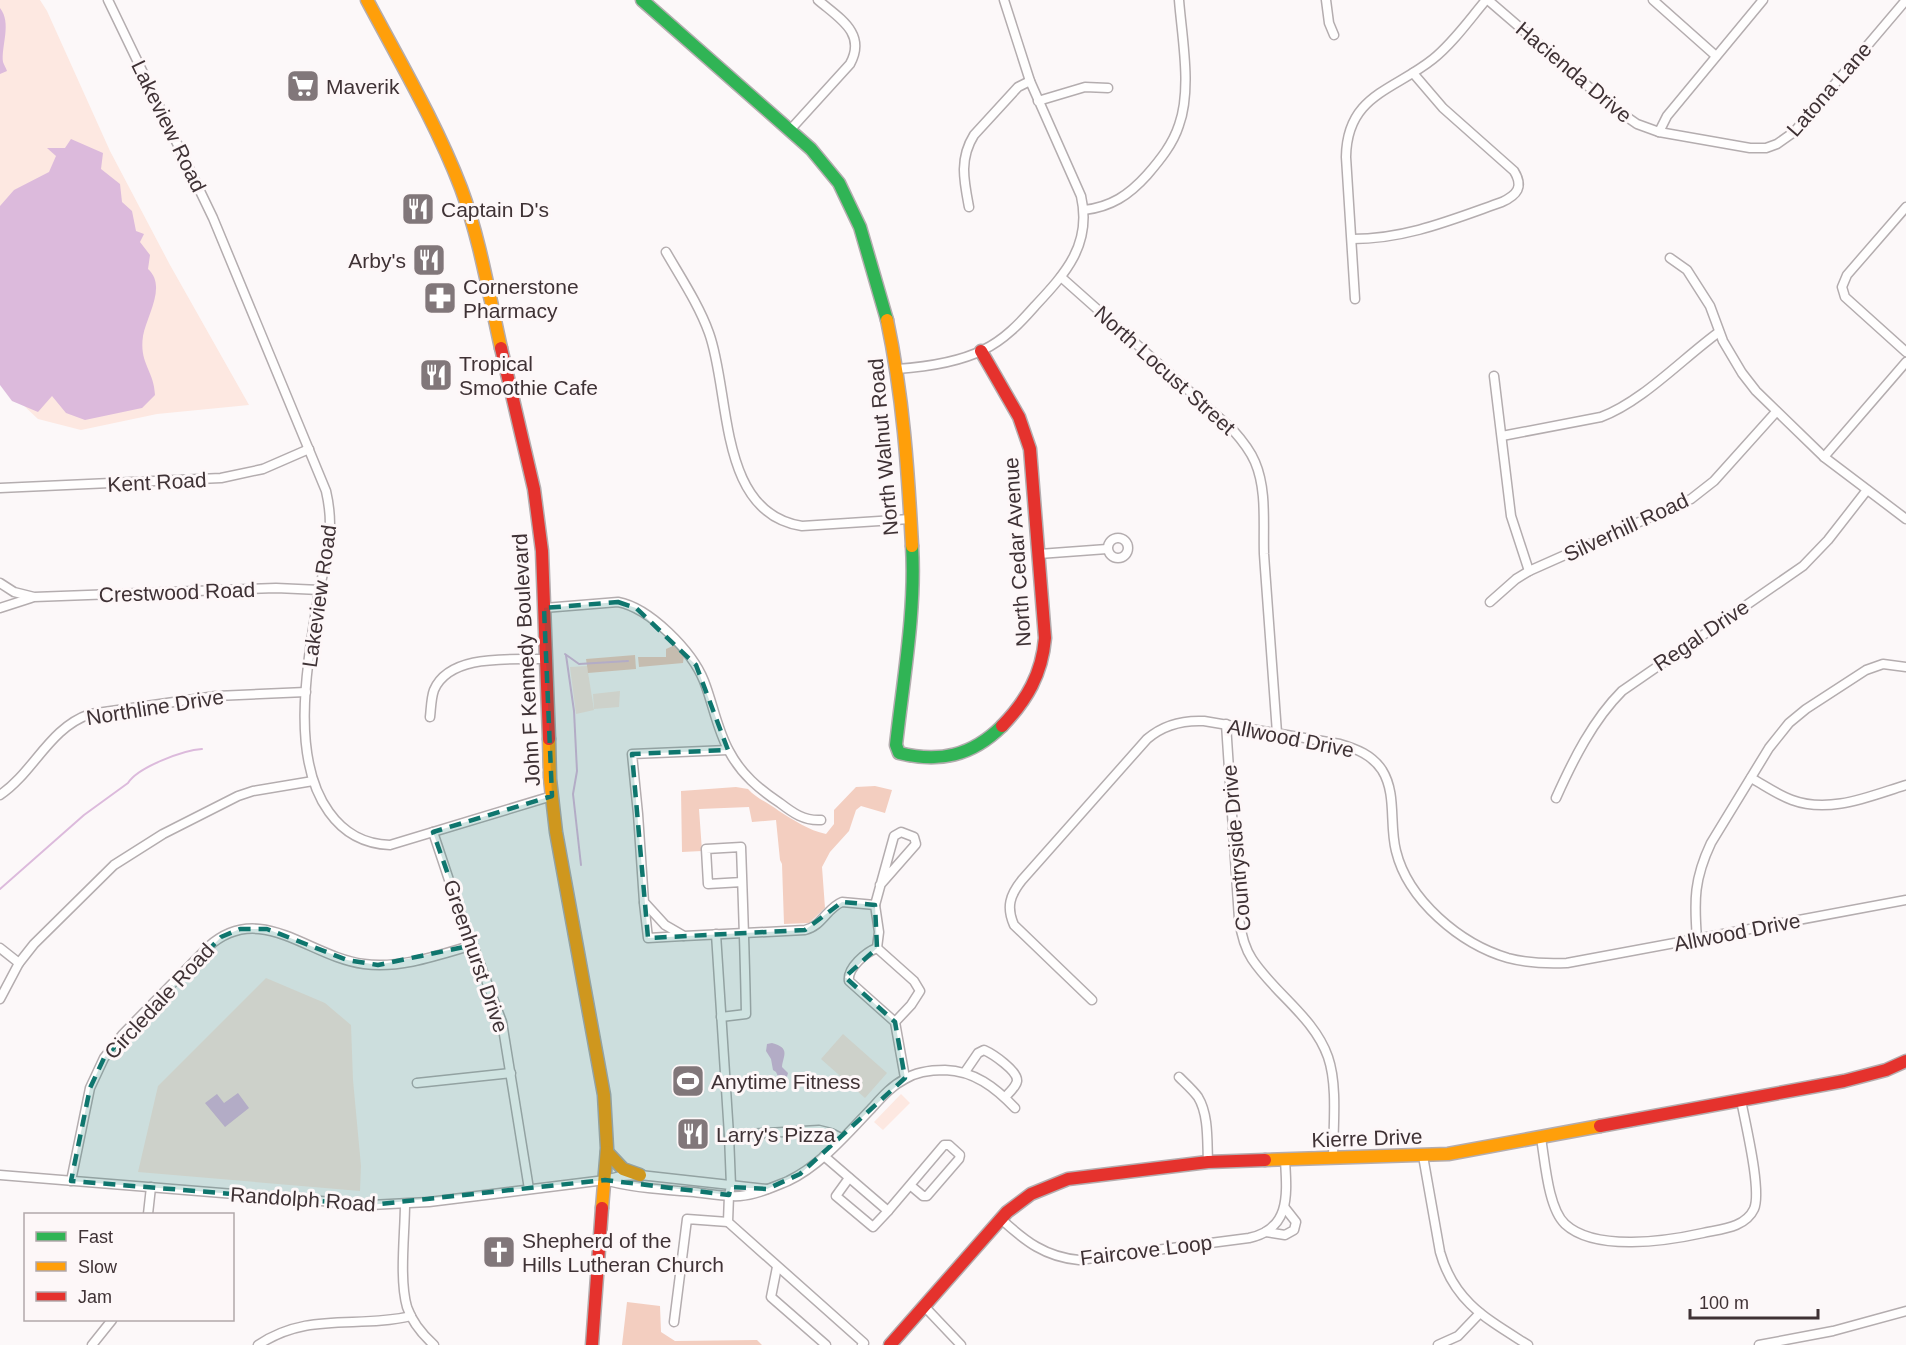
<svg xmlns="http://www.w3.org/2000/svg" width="1906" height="1345" font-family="Arial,sans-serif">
<rect width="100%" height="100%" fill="#fcf8f9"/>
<g fill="#fde8e1">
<polygon points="0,0 40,0 47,11 110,151 170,265 249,405 157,414 81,430 38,419 0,383"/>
<polygon points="587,666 594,710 576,714 570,667"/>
<polygon points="620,691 619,707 594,709 593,694"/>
<polygon points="266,978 325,1003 351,1025 353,1080 361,1166 360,1191 138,1172 158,1086"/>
<polygon points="843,1034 887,1073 865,1098 821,1059"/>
<polygon points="901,1094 910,1103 883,1130 874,1122"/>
</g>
<g fill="#f3cec0">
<polygon points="675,645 684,655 683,663 639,667 638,657 666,657 666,649"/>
<polygon points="635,655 636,669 588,673 586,659"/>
<path d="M875,786L892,790L885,813L861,806L856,810L849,831L830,852L822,867L825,908L809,923L784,924L782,864L780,860L776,820L752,822L749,807L699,809L702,851L682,852L681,791L736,787L748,789C757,799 769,803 779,811C795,821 808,830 826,834L834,824V810L856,787Z"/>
<polygon points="627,1302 660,1306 661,1332 675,1341 757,1340 762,1345 622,1345"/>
</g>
<g fill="#dcbadc">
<path d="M0,8C12,23 1,46 3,62C4,65 6,68 7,71L0,74Z"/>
<path d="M71,139L103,153L101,169L120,184L122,202L132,211L136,231L144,234L140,242L150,255L148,269C167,286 147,315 143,336C139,364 154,370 155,395L142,408L85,420L66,413L52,396L38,412L12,401L0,385V206L14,190L49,172L56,156L47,148H65Z"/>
<path d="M772,1043C791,1048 783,1056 782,1067L788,1073L786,1080L779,1079L776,1072L773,1070L771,1059L766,1051L767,1044Z"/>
<polygon points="238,1093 249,1108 225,1127 205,1103 217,1094 224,1103"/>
</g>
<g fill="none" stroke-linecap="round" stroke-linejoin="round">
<g stroke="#dcbadc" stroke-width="2">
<polyline points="565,654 579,664 628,661"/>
<polyline points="566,655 574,711 577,771 573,794 581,865"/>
<path d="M0,889L84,815L128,783C138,767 184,750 202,749"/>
</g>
<g stroke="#b4adaf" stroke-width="11">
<g id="street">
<path d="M108,0L213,218L326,491C336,534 325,558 318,598C308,661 289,757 329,812C344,833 363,844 390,845L552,796"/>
<polyline points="1326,0 1329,23 1334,35"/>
<polyline points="1488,0 1611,106 1637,124 1659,132 1750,148 1766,148 1777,144 1794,132 1906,0"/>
<polyline points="1653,0 1716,56"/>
<polyline points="1038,101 1085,87 1108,88"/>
<path d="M790,130L850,64C867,33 839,18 818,0"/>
<polyline points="1659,132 1667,116 1763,0"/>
<path d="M969,207C964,181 959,159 974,135L1018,87L1030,81"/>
<polyline points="1906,207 1847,275 1842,287 1845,297 1906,352"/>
<path d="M1084,210C1111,207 1129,195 1147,175C1160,160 1173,144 1179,125C1192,89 1182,38 1179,0"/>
<path d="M1352,239C1406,239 1451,220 1502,202C1517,195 1524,187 1514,171L1443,108L1413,73"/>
<path d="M666,252C681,278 699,305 709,333C731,393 717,513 802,526L910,519"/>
<polyline points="1670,258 1687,270 1710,306 1723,341 1742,373 1756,391 1824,457 1906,519"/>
<path d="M1061,277L1232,429C1241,439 1250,450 1255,462C1267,490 1263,524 1264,554C1268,614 1273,674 1277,733"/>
<path d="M1355,299L1346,157C1347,95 1393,91 1433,59C1453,43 1469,20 1486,0"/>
<path d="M897,369C925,367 957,363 983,350C1004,340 1020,323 1035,306C1066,273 1092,244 1081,196L1030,81L1004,0"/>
<polyline points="1494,376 1511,516 1529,571"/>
<path d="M1502,436L1601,417C1642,402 1683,358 1719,332"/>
<polyline points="1824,457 1906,362"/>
<polyline points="0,488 221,478 263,469 309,449"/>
<circle cx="1118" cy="548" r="10"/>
<polyline points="1039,554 1107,549"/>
<polyline points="0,583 14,592 34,597 276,588 320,590"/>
<polyline points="1490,602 1516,579 1529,571 1691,499 1714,481 1776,412"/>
<polyline points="0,608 31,598"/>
<path d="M544,608L618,602C650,608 692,651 704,681C713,704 717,729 729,751C741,774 759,789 780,803C793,813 804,821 821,820"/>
<path d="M430,717C431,709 431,698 434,690C450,653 512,660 545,659"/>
<path d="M1226,724L1239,919C1241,933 1244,947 1252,959C1275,994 1314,1017 1328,1057C1338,1086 1333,1128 1333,1159"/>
<path d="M728,750L632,754L638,814L644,902L665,925L684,936L805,930C822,926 827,908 842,902L875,905L879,932L877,948C866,952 847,968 849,981L895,1022L905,1078"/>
<path d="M1751,778C1764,785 1778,795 1792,800C1830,814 1870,796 1906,785"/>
<path d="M0,795C34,772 49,728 90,714L216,696L306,692"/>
<path d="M1556,798C1573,760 1593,720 1622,691L1803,566L1828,540L1867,490"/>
<polyline points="433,832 455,898 502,1022 529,1189"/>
<polyline points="644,903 648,938 683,936"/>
<polyline points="875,905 894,836 901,832 914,837 916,844 880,885"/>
<polyline points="716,934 729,1135 819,1130 831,1133 841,1138"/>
<path d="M1697,939C1694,900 1694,879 1711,843L1769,748L1789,723L1806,709L1866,670L1883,664L1906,667"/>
<polyline points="0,948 19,963"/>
<polyline points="877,948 914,981 920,991 911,1005 895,1022"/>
<polyline points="0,999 19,963 34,944 114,865 163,834 238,796 253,791 313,781"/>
<path d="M1092,1000L1014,925C1006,907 1010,895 1022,880L1147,739C1163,725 1182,720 1204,721L1340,744C1357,749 1372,755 1382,770C1397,794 1389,824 1396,851C1408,900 1460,944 1508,958C1527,963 1547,964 1567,963L1906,900"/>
<path d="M721,1017L746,1014C745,958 743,903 741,847L706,849L708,884L742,882"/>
<path d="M965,1072L978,1053L984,1050C993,1054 1018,1071 1017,1081C1016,1087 1009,1093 1005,1097"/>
<path d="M1179,1077C1185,1083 1193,1090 1198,1097C1209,1115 1207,1142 1208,1162"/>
<polyline points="417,1083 511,1073"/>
<polyline points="729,1135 731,1186 729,1195 728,1222 864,1343 862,1345"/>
<path d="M1541,1138C1545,1161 1548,1208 1565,1224C1595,1252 1667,1241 1703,1233C1721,1229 1745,1228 1754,1209C1762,1191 1745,1122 1741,1100"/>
<polyline points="824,1156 888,1211 944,1145 949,1145 960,1155 959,1159 927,1196 923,1196 910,1185"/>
<path d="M1423,1156L1440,1252C1454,1302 1487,1319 1528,1345"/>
<polyline points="0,1175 370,1205 429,1202 605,1180 621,1176 640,1175 767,1189"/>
<polyline points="849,1178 836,1196 873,1227 888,1211"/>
<path d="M71,1181L90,1088L104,1058L123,1034L208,947C260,900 309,957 364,964C400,969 439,955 473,945"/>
<path d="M608,1181C636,1188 665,1190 694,1192C709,1194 725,1197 740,1196C756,1195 773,1187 788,1181C820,1166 847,1134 871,1109C881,1098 891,1086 905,1079C916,1072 931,1070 945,1070C974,1071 995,1087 1015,1108"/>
<path d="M405,1204C405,1233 399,1279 407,1307C412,1322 423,1335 434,1345"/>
<polyline points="148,1214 151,1187"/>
<path d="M1001,1219C1025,1241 1045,1257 1079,1260L1249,1238C1291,1229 1287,1194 1285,1160"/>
<polyline points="1266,1232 1285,1235 1294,1230 1296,1222 1285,1208"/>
<polyline points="777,1267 771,1297 826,1345"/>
<polyline points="924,1306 961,1345"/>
<polyline points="674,1322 687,1219 728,1222"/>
<polyline points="92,1345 112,1320"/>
<path d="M258,1345C309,1311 357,1329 411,1316"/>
<polyline points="1438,1345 1458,1336 1480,1313"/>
<polyline points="1759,1345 1833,1331 1906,1311"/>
</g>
</g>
<g stroke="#b4adaf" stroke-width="15">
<g id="fast">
<polyline points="642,0 811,149 839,183 860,227 887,320"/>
<path d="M912,546C916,610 903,681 896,745L899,753C939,763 972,756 1002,726"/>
</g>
</g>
<g stroke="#b4adaf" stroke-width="15">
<g id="slow">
<path d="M367,0C400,62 436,123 461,188C480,239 489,295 501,348"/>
<path d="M887,320C903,395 908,470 912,546"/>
<polyline points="549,739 550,779 556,832 604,1095 607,1148 602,1208"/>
<polyline points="607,1152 623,1169 640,1175"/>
<polyline points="1265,1160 1448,1154 1600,1126"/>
</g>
</g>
<g stroke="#b4adaf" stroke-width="15">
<g id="jam">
<polyline points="501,348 534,489 542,551 549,739"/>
<path d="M981,351L1019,417L1030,449L1045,638C1042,674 1027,700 1002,726"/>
<polyline points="1600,1126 1844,1081 1886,1070 1906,1061"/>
<polyline points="592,1345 602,1208"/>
<polyline points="890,1345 1007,1212 1031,1194 1068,1179 1208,1162 1265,1160"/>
</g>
</g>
<use href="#street" stroke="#fffefe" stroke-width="8"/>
<use href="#fast" stroke="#30b455" stroke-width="12"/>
<use href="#slow" stroke="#ff9f0a" stroke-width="12"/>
<use href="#jam" stroke="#e5322d" stroke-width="12"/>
</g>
<path fill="#0f766e" fill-opacity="0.2" stroke="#0f766e" stroke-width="4.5" stroke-dasharray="12 8" stroke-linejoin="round" d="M618,602L636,608L696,665L728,750L632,754L648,938L805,930L842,902L875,905L877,948L845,977L895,1022L905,1078L800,1174L767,1189L731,1187L729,1195L605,1180L370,1205L71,1181L90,1088L104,1058L221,937L240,929H267L347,960L378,965L473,945L433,832L552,796L544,608Z"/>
<defs>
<g id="supermarket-square" transform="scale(1.725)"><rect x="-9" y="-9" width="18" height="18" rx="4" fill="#81777a" stroke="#fdf7f8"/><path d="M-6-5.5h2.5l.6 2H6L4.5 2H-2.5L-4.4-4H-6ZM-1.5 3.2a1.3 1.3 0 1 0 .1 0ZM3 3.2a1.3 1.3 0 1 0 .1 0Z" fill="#fff"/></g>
<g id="restaurant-square" transform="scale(1.725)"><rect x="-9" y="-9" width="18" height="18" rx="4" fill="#81777a" stroke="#fdf7f8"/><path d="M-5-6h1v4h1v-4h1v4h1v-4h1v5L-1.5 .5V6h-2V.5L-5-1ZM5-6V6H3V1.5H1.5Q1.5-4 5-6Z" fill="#fff"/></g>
<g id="pharmacy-square" transform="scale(1.725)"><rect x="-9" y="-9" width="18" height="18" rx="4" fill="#81777a" stroke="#fdf7f8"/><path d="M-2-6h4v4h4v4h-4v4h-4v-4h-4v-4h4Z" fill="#fff"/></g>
<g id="stadium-square" transform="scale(1.725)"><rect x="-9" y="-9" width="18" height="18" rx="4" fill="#81777a" stroke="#fdf7f8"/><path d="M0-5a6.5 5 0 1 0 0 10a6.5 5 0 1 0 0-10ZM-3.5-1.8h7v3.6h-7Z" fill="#fff"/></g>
<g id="church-square" transform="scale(1.725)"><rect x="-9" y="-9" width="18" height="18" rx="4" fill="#81777a" stroke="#fdf7f8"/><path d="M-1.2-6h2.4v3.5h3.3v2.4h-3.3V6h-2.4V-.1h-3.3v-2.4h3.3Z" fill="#fff"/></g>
</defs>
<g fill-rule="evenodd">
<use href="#supermarket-square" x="303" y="86"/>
<use href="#restaurant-square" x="418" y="209"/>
<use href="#restaurant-square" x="429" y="260"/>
<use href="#pharmacy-square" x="440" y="298"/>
<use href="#restaurant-square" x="436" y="375"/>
<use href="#stadium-square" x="688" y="1081"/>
<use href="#restaurant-square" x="693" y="1134"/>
<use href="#church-square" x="499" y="1252"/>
</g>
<g text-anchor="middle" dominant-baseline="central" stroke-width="6" stroke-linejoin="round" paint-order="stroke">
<g font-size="21" fill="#3f3235" stroke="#fdf7f8">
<text transform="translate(1574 72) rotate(40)">Hacienda Drive</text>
<text transform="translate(1829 89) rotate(-49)">Latona Lane</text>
<text transform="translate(169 126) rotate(64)">Lakeview Road</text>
<text transform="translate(1165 370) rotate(42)">North Locust Street</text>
<text transform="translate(883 447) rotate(-95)">North Walnut Road</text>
<text transform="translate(157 482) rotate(-3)">Kent Road</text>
<text transform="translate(1626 527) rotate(-25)">Silverhill Road</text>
<text transform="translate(1017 552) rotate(-94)">North Cedar Avenue</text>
<text transform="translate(177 592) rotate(-2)">Crestwood Road</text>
<text transform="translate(319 596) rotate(-82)">Lakeview Road</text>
<text transform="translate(1701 635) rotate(-34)">Regal Drive</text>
<text transform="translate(526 660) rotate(-93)">John F Kennedy Boulevard</text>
<text transform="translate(155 707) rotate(-9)">Northline Drive</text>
<text transform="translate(1291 738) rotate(11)">Allwood Drive</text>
<text transform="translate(1236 848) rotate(-95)">Countryside Drive</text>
<text transform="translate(1737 932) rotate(-11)">Allwood Drive</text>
<text transform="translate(476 956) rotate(71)">Greenhurst Drive</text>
<text transform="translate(159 1001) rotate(-47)">Circledale Road</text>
<text transform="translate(1367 1138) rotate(-2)">Kierre Drive</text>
<text transform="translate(303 1199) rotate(4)">Randolph Road</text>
<text transform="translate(1146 1250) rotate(-7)">Faircove Loop</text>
</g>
<g font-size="21" fill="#3f3235" stroke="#fdf7f8" text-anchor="start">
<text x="326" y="86">Maverik</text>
<text x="441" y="209">Captain D's</text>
<text x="406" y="260" text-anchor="end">Arby's</text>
<text x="463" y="286">Cornerstone<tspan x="463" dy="24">Pharmacy</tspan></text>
<text x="459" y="363">Tropical<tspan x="459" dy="24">Smoothie Cafe</tspan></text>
<text x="711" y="1081">Anytime Fitness</text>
<text x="716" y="1134">Larry's Pizza</text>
<text x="522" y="1240">Shepherd of the<tspan x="522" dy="24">Hills Lutheran Church</tspan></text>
</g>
</g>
<rect x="24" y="1213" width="210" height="108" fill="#fdf7f8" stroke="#b1a8aa" stroke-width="1.5"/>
<rect x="36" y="1232" width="30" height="9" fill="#30b455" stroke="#b1a8aa" stroke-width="1.5"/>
<text x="78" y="1243" font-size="18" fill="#3f3235">Fast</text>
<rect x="36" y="1262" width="30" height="9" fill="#ff9f0a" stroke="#b1a8aa" stroke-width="1.5"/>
<text x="78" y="1273" font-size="18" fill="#3f3235">Slow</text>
<rect x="36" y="1292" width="30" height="9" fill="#e5322d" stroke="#b1a8aa" stroke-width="1.5"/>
<text x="78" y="1303" font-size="18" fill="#3f3235">Jam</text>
<path d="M1690 1309v9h128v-9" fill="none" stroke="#3f3235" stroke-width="3"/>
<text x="1699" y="1309" font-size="18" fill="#3f3235" stroke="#fdf7f8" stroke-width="4.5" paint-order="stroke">100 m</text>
</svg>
